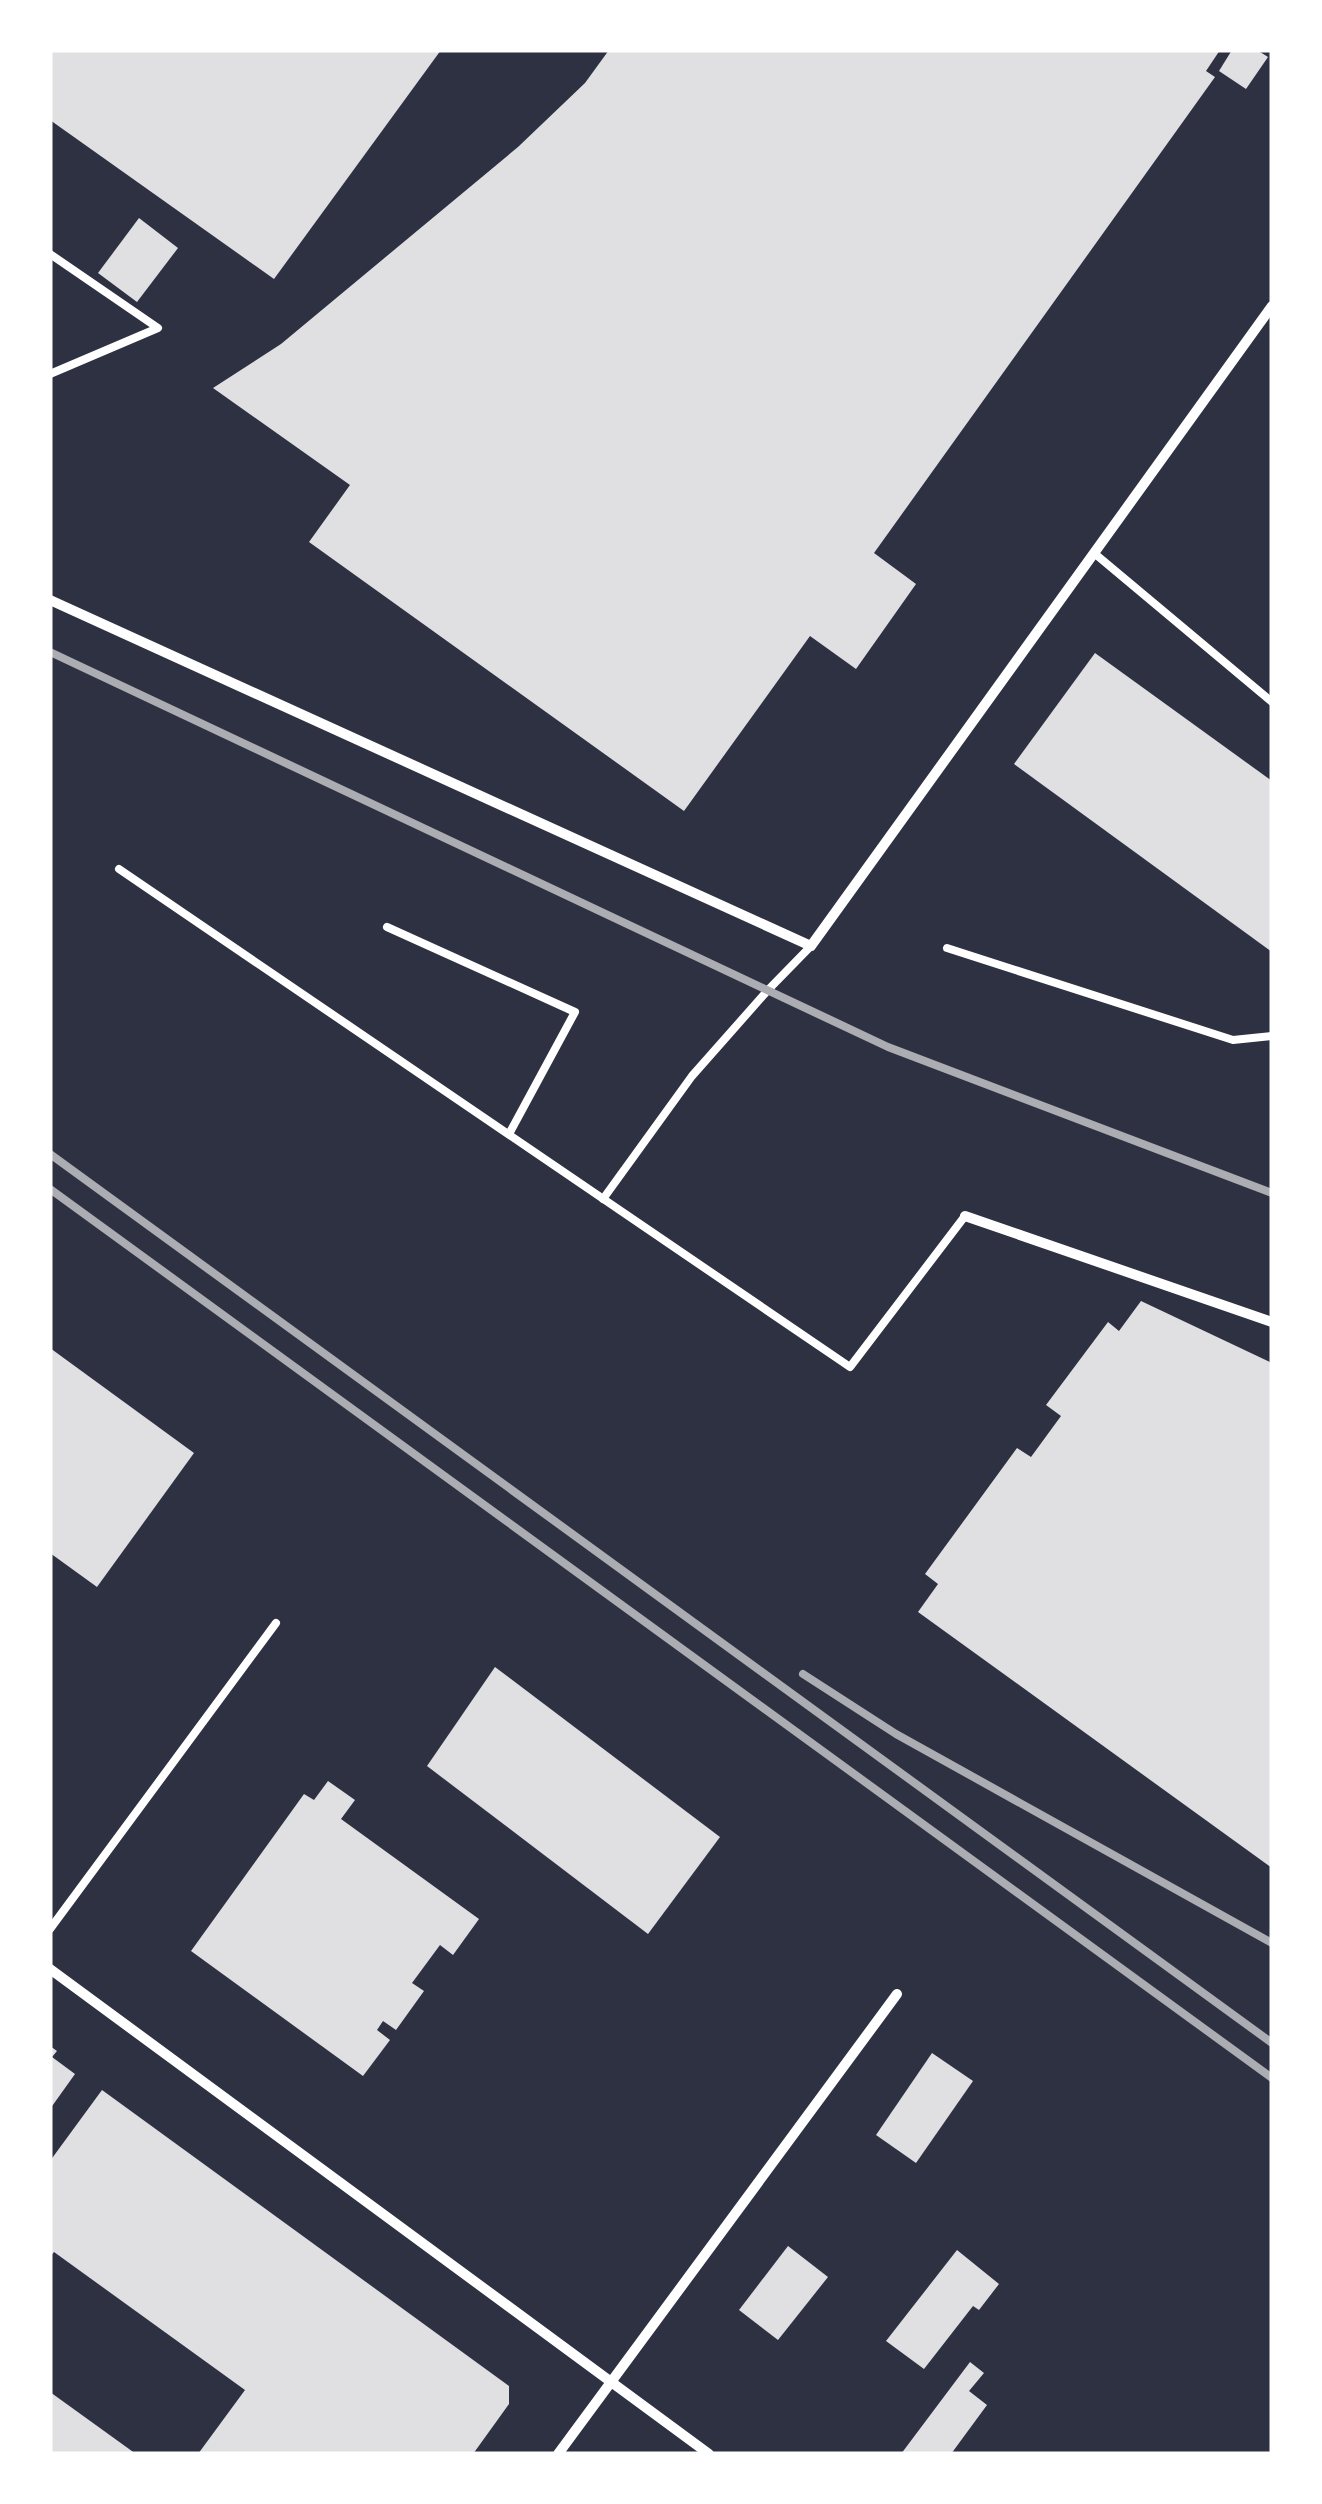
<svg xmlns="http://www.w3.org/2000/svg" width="1322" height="2504" font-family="'Public Sans',sans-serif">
<rect width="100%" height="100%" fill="#2d3142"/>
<g fill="#e0e0e3">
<polygon points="50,50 441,50 274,279 50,120"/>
<polygon points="609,50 1220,50 1206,71 1215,77 874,553 916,584 856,669 810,636 684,811 309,542 350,485 213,388 281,344 518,147 585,83"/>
<polygon points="1232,50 1257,50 1268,57 1246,89 1219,71"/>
<polygon points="139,218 178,248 137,302 98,273"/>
<polygon points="1095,653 1272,781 1272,952 1014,764"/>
<polygon points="1141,1301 1272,1363 1272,1868 918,1612 938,1584 925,1574 1017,1448 1031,1457 1061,1416 1046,1405 1108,1322 1119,1331"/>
<polygon points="50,1348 194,1453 97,1587 50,1553"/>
<polygon points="495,1667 720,1837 648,1934 427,1766"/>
<polygon points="328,1781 355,1800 341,1819 479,1919 453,1955 440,1945 412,1983 424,1991 396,2030 383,2021 377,2030 390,2040 363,2076 191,1951 304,1794 314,1800"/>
<polygon points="50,2046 57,2051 52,2057 75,2074 50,2109"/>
<polygon points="932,2053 973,2081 916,2163 876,2135"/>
<polygon points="102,2090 509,2386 509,2404 473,2454 198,2454 245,2390 54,2252 50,2257 50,2161"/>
<polygon points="788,2246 828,2277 778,2340 739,2310"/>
<polygon points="957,2250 999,2284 979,2310 973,2306 924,2369 886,2341"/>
<polygon points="970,2362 984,2373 969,2391 987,2405 951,2454 901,2454"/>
<polygon points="50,2392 136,2454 50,2454"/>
</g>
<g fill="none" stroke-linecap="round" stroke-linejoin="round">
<g stroke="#fff" stroke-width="8">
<polyline points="50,254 158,328 50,374"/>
<polyline points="1094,553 1272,702"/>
<polyline points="119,869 850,1367 965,1216"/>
<polyline points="387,927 575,1012 509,1134"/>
<polyline points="947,948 1233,1040 1272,1036"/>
<polyline points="603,1199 692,1076 768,990 811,946"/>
<polyline points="50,1929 276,1623"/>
</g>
<g stroke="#fff" stroke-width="10">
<polyline points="50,600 811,946 1272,306"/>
<polyline points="965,1216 1272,1322"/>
<polyline points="50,1969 709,2454"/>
<polyline points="558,2454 897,1994"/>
</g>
<g stroke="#abadb3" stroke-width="8">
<polyline points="50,652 888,1047 1272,1193"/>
<polyline points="50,1154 1272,2043"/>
<polyline points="50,1189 1272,2078"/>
<polyline points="803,1674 896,1734 1272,1943"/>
</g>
</g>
<rect width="1322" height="2504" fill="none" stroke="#ffffff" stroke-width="105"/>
</svg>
